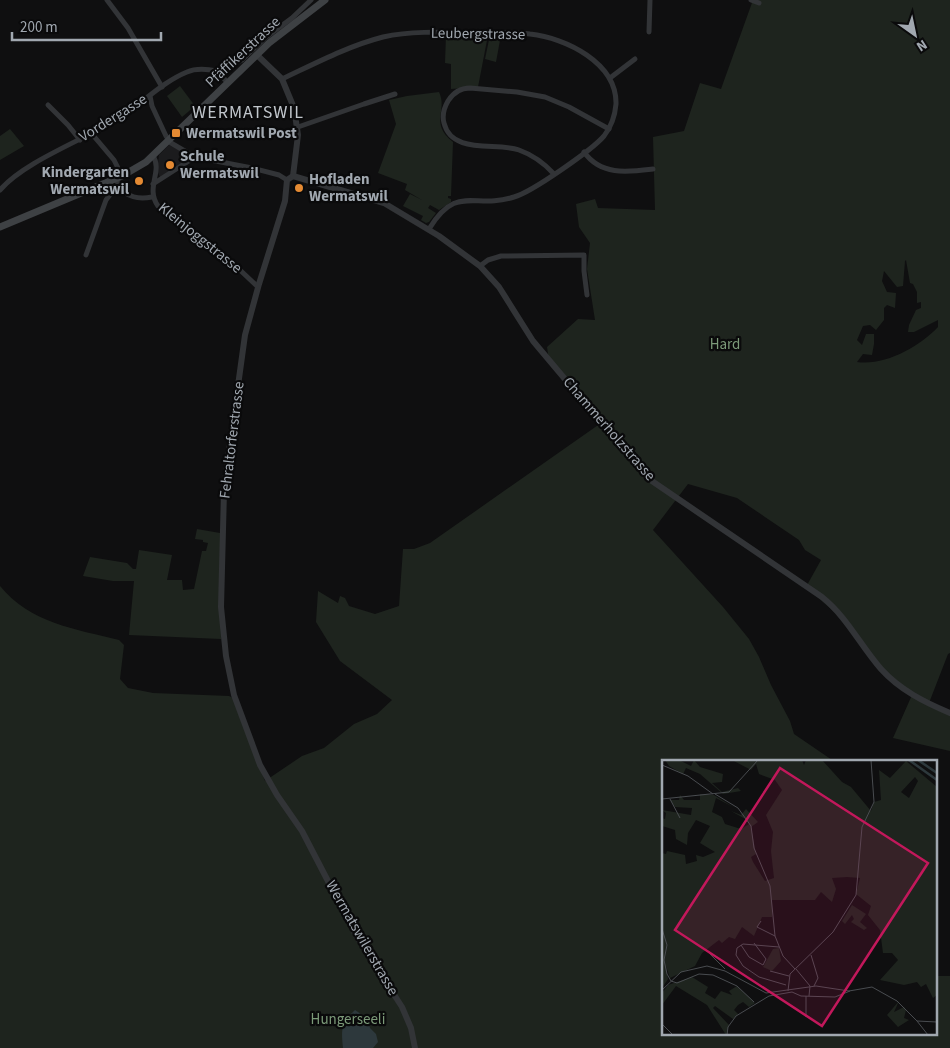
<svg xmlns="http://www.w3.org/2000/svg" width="950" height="1048" font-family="'Source Sans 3',sans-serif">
<rect width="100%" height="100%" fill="#0f0f10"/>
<polygon fill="#1b1b1d" points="169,145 181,151 189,158 161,179 157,171 159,155"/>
<g fill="#1e241e" fill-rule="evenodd">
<path d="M753,0H950V653L948,654L929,703L950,712V751L893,738L912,695L892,680L849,625L806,587L821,560L805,550L799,540L737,498L688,484L653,530L723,607L749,639L759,657L771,685L790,721L794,734L835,762H664V1034H936V976H950V1048H0V586C30,623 75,629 119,640L124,645L120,679L128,688L153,693L229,696L233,698L265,781L302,756L324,748L354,724L377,714L392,700L340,661L316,622L318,591L338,603L340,596L345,598L349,606L375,614L399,606L403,549H414L430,543L601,423L549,360L547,347L578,319L595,320L587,269L590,243L579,227L576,204L595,199L598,208L655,210L653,137L684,131L700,83L721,89ZM906,260L910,283L913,284L917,292V303L921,302V308L916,310L909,325L908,332H914L938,320V327C919,347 885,366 857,362L863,354L872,355L874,344V334H866L862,345L857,340L863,326L870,325L876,330L884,320V308L887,305L895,308L896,293L887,292L882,281L884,271L897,287L903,286L905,261Z"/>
<polygon points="446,35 488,35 478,87 451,89 451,64 445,63"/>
<polygon points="490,35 501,35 496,62 485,59"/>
<polygon points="180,86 195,106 182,117 167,96"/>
<path d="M439,92C448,111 429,123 453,142L451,196H448V198L451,199V202L439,210L430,205L428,208L436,213L429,222L426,223L421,220L423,216L403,206L410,194L422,200L405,190L407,184L378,173L396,124L389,100L407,96Z"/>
<polygon points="10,129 24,146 0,160 0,136"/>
<polygon points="197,529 220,533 221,639 129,635 134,581 113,581 83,576 90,557 127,563 133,569 136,569 139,550 172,555 167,580 182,580 183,590 194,589 202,551 206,551 208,543 203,542 203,540 195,539"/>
</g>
<path fill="#2d383c" d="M355,1010L367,1018L370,1028L376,1034L378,1042L373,1048H343C341,1029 341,1023 355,1010Z"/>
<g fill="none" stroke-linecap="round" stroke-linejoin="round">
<g stroke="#323437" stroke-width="5">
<polyline points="107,0 128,28 162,87"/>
<polyline points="751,0 759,3"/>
<polyline points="649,32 650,0"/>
<polyline points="219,71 242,60 265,38 292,18 311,0"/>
<polyline points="610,78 635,59"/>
<path d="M282,79C314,64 348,46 383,37C410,31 438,32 466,33C487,33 509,31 530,34C566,38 617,63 616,104C615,116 611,127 604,136C592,150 532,192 514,197C474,210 457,183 429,229"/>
<polyline points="150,96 152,106 166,136 171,143 195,157 252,168 279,175 287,180"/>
<polyline points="48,105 68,125 80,140"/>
<polyline points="298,127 364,104 395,94"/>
<polyline points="92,134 114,160 122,176"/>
<path d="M584,152C601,176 628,172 653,169"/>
<path d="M153,156C163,171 145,188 158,206L241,271L258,287"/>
<path d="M554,174C544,163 533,155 519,150C496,142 452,155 444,123C442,116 444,108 448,101C453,93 461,88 470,88L517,92L545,97L569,107L609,129"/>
<path d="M116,179C122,196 136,200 152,197"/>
<polyline points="153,184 195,157"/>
<path d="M0,190C24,162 81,141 114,121C139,107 160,83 187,72C196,68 207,69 217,71L228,83"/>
<polyline points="86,255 106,200 112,192 120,187"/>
<polyline points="480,266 488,260 501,256 584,255 584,271 587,295"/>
</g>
<g stroke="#323437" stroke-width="6">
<polyline points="257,55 282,79 294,108 298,135 293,176"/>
<polyline points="293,176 287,180 285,201 259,284 245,335 228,458 224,491 221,607 226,656 234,695 260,765 277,795 302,831 357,937 402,1007 411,1028 415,1048"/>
<path d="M293,176L384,203L439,236L480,266L499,287L533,341L649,479L822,597C847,617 860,645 881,669C900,690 924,702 950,713"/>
</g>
<polyline stroke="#3e4144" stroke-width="7" points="0,227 122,176 146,162 269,43 325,0"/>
</g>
<g fill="#e48a33" stroke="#0a0a0b" stroke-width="2">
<rect x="171" y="128" width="10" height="10" rx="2.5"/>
<circle cx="170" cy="165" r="5"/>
<circle cx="139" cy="181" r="5"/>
<circle cx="299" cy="188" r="5"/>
</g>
<g text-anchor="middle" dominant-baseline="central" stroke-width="4.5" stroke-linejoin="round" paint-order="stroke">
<g font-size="15" fill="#a1a8b0" stroke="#0a0a0b">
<text transform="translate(478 34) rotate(1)">Leubergstrasse</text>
<text transform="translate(243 52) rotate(-43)">Pfäffikerstrasse</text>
<text transform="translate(113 118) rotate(-32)">Vordergasse</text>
<text transform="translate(200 238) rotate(39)">Kleinjoggstrasse</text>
<text transform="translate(609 429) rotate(49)">Chammerholzstrasse</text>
<text transform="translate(232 440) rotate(-83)">Fehraltorferstrasse</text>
<text transform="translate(362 938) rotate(60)">Wermatswilerstrasse</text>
</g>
<g font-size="15" font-weight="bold" fill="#a1a8b0" stroke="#0a0a0b" text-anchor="start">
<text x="186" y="133">Wermatswil Post</text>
<text x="180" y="156">Schule<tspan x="180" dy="17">Wermatswil</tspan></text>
<text x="129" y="172" text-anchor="end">Kindergarten<tspan x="129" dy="17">Wermatswil</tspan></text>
<text x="309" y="179">Hofladen<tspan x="309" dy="17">Wermatswil</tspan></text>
</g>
<g font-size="15" fill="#7c9a79" stroke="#0a0a0b">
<text x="725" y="344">Hard</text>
<text x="348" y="1019">Hungerseeli</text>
</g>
<g font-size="18" letter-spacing="1" fill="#c1c6cc" stroke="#0a0a0b">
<text x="248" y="112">WERMATSWIL</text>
</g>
</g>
<g transform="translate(662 760)">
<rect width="275" height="275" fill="#0f0f10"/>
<path d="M3,0H17L29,6L32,0L38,7L61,14L60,22L50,23L60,32L76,28L79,31L61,34L38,14L24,8L21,14L7,6ZM70,0H140L142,5L144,0H160L180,22L189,27L209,51L212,42L219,40L217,10L228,18L244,1L275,27V235L271,238L264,224L259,227L255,222L242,225L218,220L236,200L230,193H221L218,170L206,155L209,146L194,134L198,118L185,117L170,118L174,129L170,142L159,132L153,140H110V157H100L92,176L80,167L73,179L67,177L60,183L57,180L40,193L33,206L8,218L4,206L6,219L0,228V93L4,94L5,91L23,95L24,104L35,101L34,95L41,97L53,92L38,83L48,66L34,60L26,73L25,85L14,79L13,70L0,66V58L3,59L4,53L0,50L29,55L30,48L13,47L8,40H17L18,35L22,40H38V34L52,35L71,47L54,38L50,52L60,57L63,64L79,69L87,64L85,60L69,51L79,55L84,49L96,62L89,67L94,94L89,97L91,102L103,121L112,118L109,91L111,72L104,55L120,30L113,20L97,14L94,4L89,10ZM253,17L256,21L247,38L239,32ZM190,145L204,154L198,162L205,168L202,170L189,162L192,159L190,155L183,164L180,161ZM117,188L119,201L110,211L101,207L111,189ZM30,217L46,227L43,233L53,239L59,231L70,235L67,231L75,226L93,243L87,247L81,242L76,245L72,250L76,254L71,259L53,246L51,248L67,265L64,275L45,245L14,226L0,245V233L6,225ZM237,241L232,252L242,247L244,250L242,258L247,260L236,267L225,255Z" fill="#1e241e" fill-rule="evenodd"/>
<path fill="none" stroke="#2d383c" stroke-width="2.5" d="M247,0L275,20M256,0L275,13"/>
<path fill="none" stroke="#494c50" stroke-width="1" d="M0,5L26,16L51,34M53,34L76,48L89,66L92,88L108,126L113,176L121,196L133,209M0,39L67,32L96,0M8,39L18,58M99,161L95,167L113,176M0,169L5,185L2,200L5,214L9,221L15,223L37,214L51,215L75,226L92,242M79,185L87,197L101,205L104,199L92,183M117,187L81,184L75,188L74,195L81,206L97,217L124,225M43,189L63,209M149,195L156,218L152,226M134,209L148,226L147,236M108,211L127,216M0,230L19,212L45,206L63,211L104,233L154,226L187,231L210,227L235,241L255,261L275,262M126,231L128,214L171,172L194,135L200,67L212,42L209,0M144,236V257M255,261L266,275M0,264L11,275M65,275L66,267L74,256L107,236L130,232L139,236L173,237L188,231"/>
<path fill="#c2185b" fill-opacity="0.15" stroke="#c2185b" stroke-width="2.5" d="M118,8L266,103L160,266L13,170Z"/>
<rect width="275" height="275" fill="none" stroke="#a1a8b0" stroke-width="2.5"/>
</g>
<g transform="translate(915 35) rotate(147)" stroke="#0a0a0b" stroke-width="4" paint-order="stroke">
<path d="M0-4L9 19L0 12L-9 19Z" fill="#a1a8b0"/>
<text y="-8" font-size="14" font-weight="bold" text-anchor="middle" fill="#a1a8b0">N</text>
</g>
<path d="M12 32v8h149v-8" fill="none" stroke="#a1a8b0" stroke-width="2.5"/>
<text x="20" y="32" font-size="15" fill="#a1a8b0" stroke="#0a0a0b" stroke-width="4" paint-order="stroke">200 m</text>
</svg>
